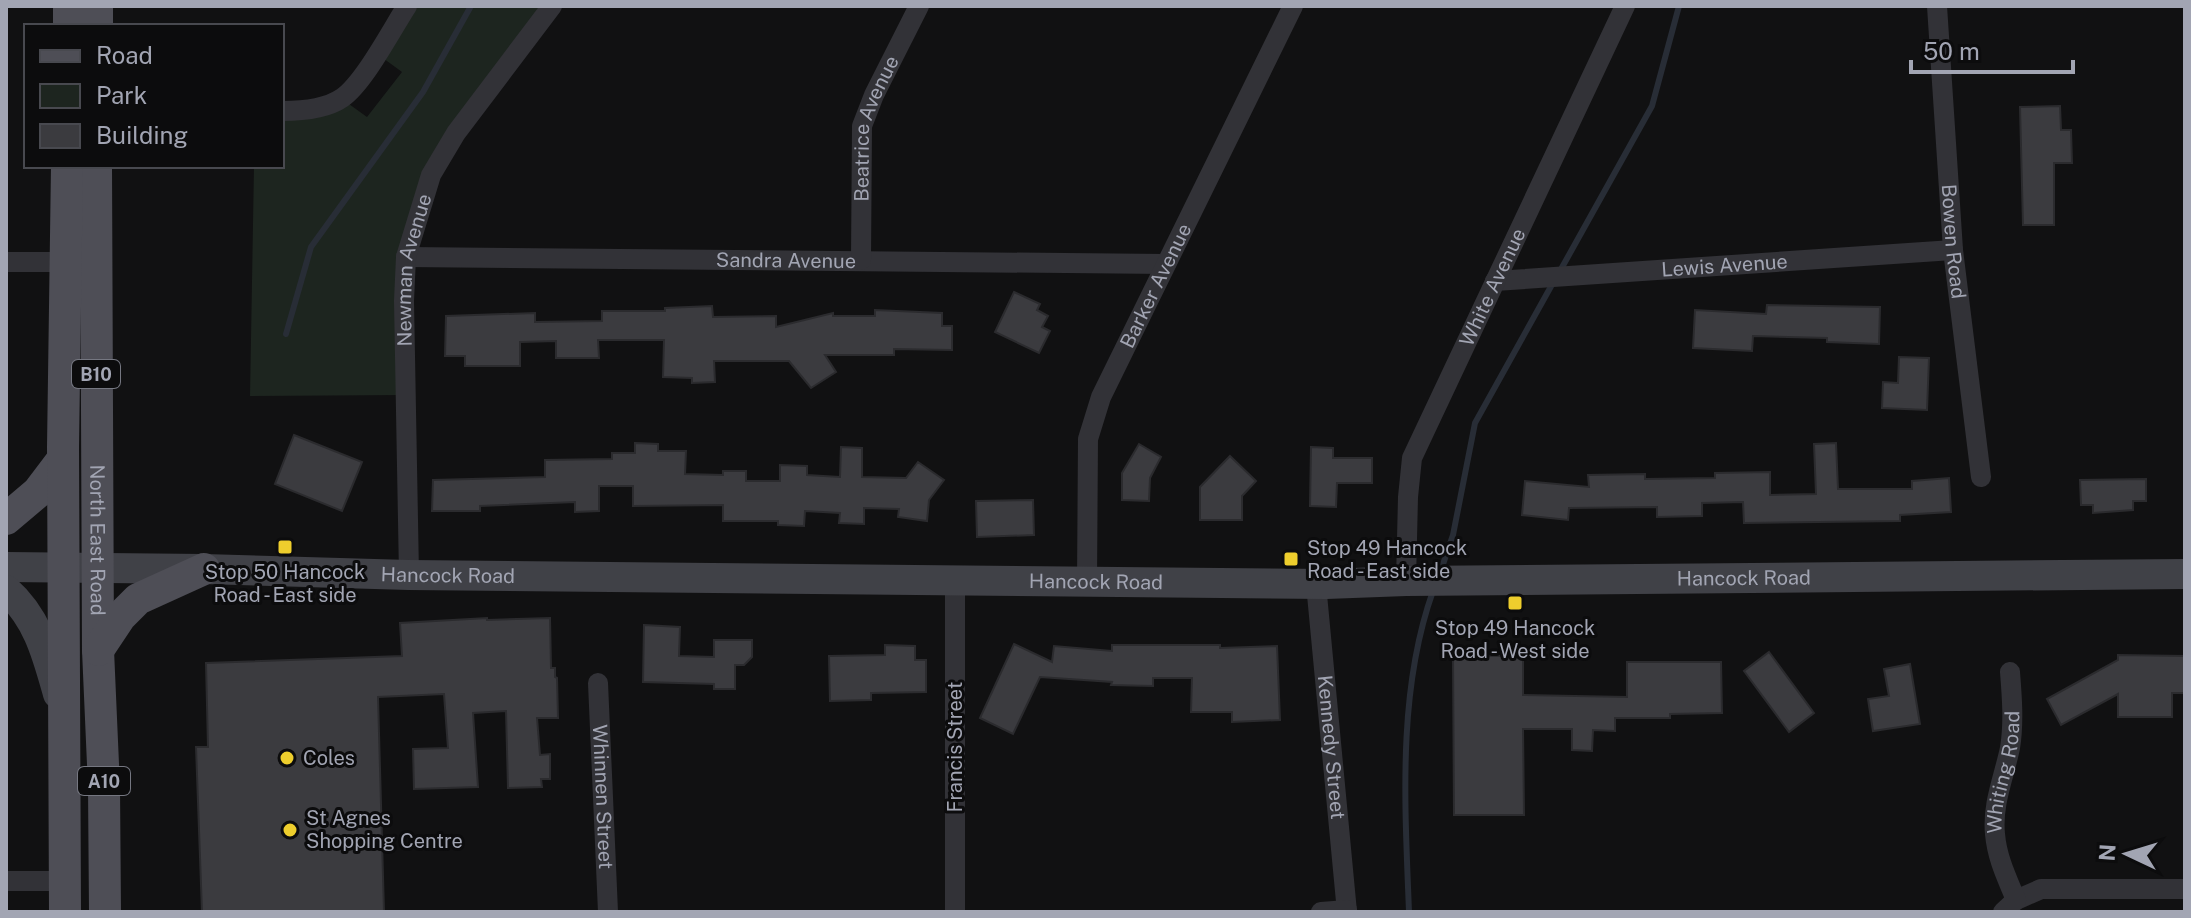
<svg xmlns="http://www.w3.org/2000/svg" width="2191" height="918" font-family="'Public Sans',sans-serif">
<rect width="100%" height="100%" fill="#111112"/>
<polygon fill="#1d251f" points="407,6 552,6 456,133 413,230 406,395 250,396 254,166 282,166 282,111 342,99 367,117 402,72 376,53"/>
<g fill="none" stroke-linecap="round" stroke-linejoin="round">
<g stroke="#282d36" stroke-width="6">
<polyline points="1560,271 1652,106 1679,6"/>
<polyline points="286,334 311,247 423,92 471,6"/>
<polyline points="1440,573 1453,535 1475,423 1554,281"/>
<path d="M1409,912C1405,806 1397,692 1433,591"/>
</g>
</g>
<g fill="#3b3b3f" stroke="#2b2b2e" stroke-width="2">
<polygon points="2060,106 2061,130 2071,130 2072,163 2054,163 2054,225 2023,225 2020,107"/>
<polygon points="1014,292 1040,304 1037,310 1048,316 1042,327 1050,331 1039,353 995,332"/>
<polygon points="1767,305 1880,307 1879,344 1827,342 1827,338 1753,336 1752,351 1693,348 1695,310 1766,314"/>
<polygon points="712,306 713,317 776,316 776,327 833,313 833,316 875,316 875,310 942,313 942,326 952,326 952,350 894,349 894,355 825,355 836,372 811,388 789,361 714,361 715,382 692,383 692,378 663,377 664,340 598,340 599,358 556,358 556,341 520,342 520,366 465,366 465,356 445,356 446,316 535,313 535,322 602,321 602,311 665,311 665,308"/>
<polygon points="1899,357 1929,358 1927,410 1882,408 1883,382 1898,383"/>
<polygon points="294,435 362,462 342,511 275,484"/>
<polygon points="635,443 658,444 658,451 686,451 685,474 723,475 723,471 746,471 746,481 780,481 780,465 807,466 807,475 840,477 841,447 862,448 862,477 906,478 918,462 944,480 929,500 927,521 898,517 899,509 864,508 864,524 839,523 840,513 805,511 804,526 778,525 778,521 723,521 723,505 633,506 633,486 599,486 599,511 575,512 575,502 480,506 480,511 432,511 433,480 545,477 545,460 612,459 612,453 635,453"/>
<polygon points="1836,443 1838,489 1912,489 1912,481 1949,478 1951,512 1900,515 1900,521 1744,523 1743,502 1702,503 1702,516 1657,517 1657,507 1569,508 1568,520 1522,515 1525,481 1589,487 1588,475 1645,474 1645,479 1715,478 1715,473 1770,472 1770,495 1816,494 1814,444"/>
<polygon points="1139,444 1161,457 1150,478 1149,501 1122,500 1122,473"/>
<polygon points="1311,447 1333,448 1333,458 1372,458 1372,483 1337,483 1336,507 1310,506"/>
<polygon points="1230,456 1256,481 1242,496 1242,520 1200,520 1200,487"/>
<polygon points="2146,479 2146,501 2133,501 2133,510 2093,513 2093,505 2081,505 2080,480"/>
<polygon points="1033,500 1034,535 977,537 976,501"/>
<polygon points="487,618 487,620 550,618 551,668 555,668 555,677 557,678 558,718 537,718 540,755 550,754 550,779 541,779 542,787 508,788 506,711 473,713 478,787 414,789 413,749 448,748 444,694 378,697 384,912 202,912 196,747 208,747 206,663 402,656 400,623"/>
<polygon points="644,625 680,627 679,656 714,657 714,640 752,640 752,657 744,665 735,665 735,689 714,689 714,684 643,682"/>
<polygon points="1014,644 1052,662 1054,646 1112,651 1112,645 1220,645 1220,648 1277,646 1280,720 1232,722 1232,712 1191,712 1192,678 1153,678 1153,686 1111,685 1112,682 1040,677 1013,734 980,718"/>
<polygon points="885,645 915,646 915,660 926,660 926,692 871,693 871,700 830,701 829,656 885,655"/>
<polygon points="1769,652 1814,713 1789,732 1744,671"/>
<polygon points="2118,655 2185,656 2185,693 2172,693 2172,717 2118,717 2118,694 2061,725 2047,699 2118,660"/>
<polygon points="1453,656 1523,656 1523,695 1627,697 1627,662 1721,662 1722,713 1670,714 1670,718 1615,718 1615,731 1593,730 1592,751 1572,750 1572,729 1523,729 1524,815 1454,815"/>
<polygon points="1910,664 1920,724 1873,731 1868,699 1889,696 1884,669"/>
</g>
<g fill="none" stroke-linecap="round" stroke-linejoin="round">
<g stroke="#323237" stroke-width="20">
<path id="s1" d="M1937,6L1953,250L1981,477"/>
<path d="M282,111C301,111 326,109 342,98C364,83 392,29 407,6"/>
<path id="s2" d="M406,257L1166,264"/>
<path id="s3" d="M861,260L862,126L874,95L919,6"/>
<polyline points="6,262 74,262"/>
<path id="s4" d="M1495,281L1953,250"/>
<path id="s5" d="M409,575L404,301L406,257L431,175L456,133L552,6"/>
<path id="s6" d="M1406,581L1408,497L1412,458L1625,6"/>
<path id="s7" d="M1087,583L1088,439L1101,397L1293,6"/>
<path id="s8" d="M1316,584L1347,912"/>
<path id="s9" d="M598,683L608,912"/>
<polyline points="6,881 65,881"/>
<polyline points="2016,900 2041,889 2185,889"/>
<polyline points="955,912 955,582"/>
<polyline points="1321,912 1347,910"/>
<path id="s10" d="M2003,912L2016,900C2007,878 1997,858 1995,834C1992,804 2004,777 2010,748C2014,723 2012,697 2010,672"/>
</g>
<g stroke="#404147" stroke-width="30">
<path id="s11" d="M6,567L204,569L409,575L1326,584L1406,581L2185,574"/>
<path d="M6,590C38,618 47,655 58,694"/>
</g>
<g stroke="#4e4e56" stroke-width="32">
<polyline points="69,26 69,6"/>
<polyline points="97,26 97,6"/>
<path id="s12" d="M96,166L98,650L104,787L105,912"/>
<polyline points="6,519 38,492 63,459"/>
<polyline points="98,650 120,617 138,599 204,569"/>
<polyline points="65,912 63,447 67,166"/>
</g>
</g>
<g fill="#eece2d" stroke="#0c0c0d" stroke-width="3">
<rect x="277" y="539" width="16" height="16" rx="4"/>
<rect x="1283" y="551" width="16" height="16" rx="4"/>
<rect x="1507" y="595" width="16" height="16" rx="4"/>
<circle cx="287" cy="758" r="8"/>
<circle cx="290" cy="830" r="8"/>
</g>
<g text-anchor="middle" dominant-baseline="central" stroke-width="6" stroke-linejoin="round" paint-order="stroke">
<g fill="#0c0c0d" stroke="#757781" stroke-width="2">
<rect x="72" y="360" width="48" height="28" rx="6"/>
<rect x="78" y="767" width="52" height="28" rx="6"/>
</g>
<g font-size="18" font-weight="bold" fill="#a2a5b3">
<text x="96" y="374">B10</text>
<text x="104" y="781">A10</text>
</g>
<g font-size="20" fill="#a2a5b3" stroke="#0c0c0d">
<text stroke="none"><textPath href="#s3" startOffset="134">Beatrice Avenue</textPath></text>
<text stroke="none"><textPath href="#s1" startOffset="236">Bowen Road</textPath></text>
<text stroke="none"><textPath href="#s2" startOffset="380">Sandra Avenue</textPath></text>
<text stroke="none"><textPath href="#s4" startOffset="230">Lewis Avenue</textPath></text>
<text stroke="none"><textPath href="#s5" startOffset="306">Newman Avenue</textPath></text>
<text stroke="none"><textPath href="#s7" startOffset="312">Barker Avenue</textPath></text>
<text stroke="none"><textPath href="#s6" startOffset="312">White Avenue</textPath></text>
<text stroke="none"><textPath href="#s12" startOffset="374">North East Road</textPath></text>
<text stroke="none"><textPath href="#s11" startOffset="442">Hancock Road</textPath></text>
<text stroke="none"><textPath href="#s11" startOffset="1738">Hancock Road</textPath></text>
<text stroke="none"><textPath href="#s11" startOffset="1090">Hancock Road</textPath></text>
<text transform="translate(955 747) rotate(-90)">Francis Street</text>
<text stroke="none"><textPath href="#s8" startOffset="164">Kennedy Street</textPath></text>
<text stroke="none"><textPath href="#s10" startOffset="150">Whiting Road</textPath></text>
<text stroke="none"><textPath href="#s9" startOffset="114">Whinnen Street</textPath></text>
</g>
<g font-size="20" fill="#a2a5b3" stroke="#0c0c0d" text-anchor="start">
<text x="1307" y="548">Stop 49 Hancock<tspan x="1307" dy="23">Road - East side</tspan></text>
<text x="285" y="572" text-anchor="middle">Stop 50 Hancock<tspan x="285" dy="23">Road - East side</tspan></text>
<text x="1515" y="628" text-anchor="middle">Stop 49 Hancock<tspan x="1515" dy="23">Road - West side</tspan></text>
<text x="303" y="758">Coles</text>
<text x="306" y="818">St Agnes<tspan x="306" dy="23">Shopping Centre</tspan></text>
</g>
</g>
<rect width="2191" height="918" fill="none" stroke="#a2a5b3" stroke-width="16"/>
<rect x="24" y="24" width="260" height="144" fill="#0c0c0d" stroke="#48494f" stroke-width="2"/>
<rect x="40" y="50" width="40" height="12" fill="#4e4e56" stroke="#48494f" stroke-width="2"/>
<text x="96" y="64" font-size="24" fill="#a2a5b3">Road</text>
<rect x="40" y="84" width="40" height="24" fill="#1d251f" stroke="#48494f" stroke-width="2"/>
<text x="96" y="104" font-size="24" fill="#a2a5b3">Park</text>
<rect x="40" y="124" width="40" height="24" fill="#3b3b3f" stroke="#48494f" stroke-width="2"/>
<text x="96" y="144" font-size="24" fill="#a2a5b3">Building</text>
<g transform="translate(2127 854) rotate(274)" stroke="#0c0c0d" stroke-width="6" paint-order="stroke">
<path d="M0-6L14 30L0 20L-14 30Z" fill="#a2a5b3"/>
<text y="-12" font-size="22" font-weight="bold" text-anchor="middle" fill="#a2a5b3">N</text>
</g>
<path d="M1911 60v12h162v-12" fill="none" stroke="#a2a5b3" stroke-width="4"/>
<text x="1923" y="60" font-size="24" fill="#a2a5b3" stroke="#0c0c0d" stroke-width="6" paint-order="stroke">50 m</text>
</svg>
